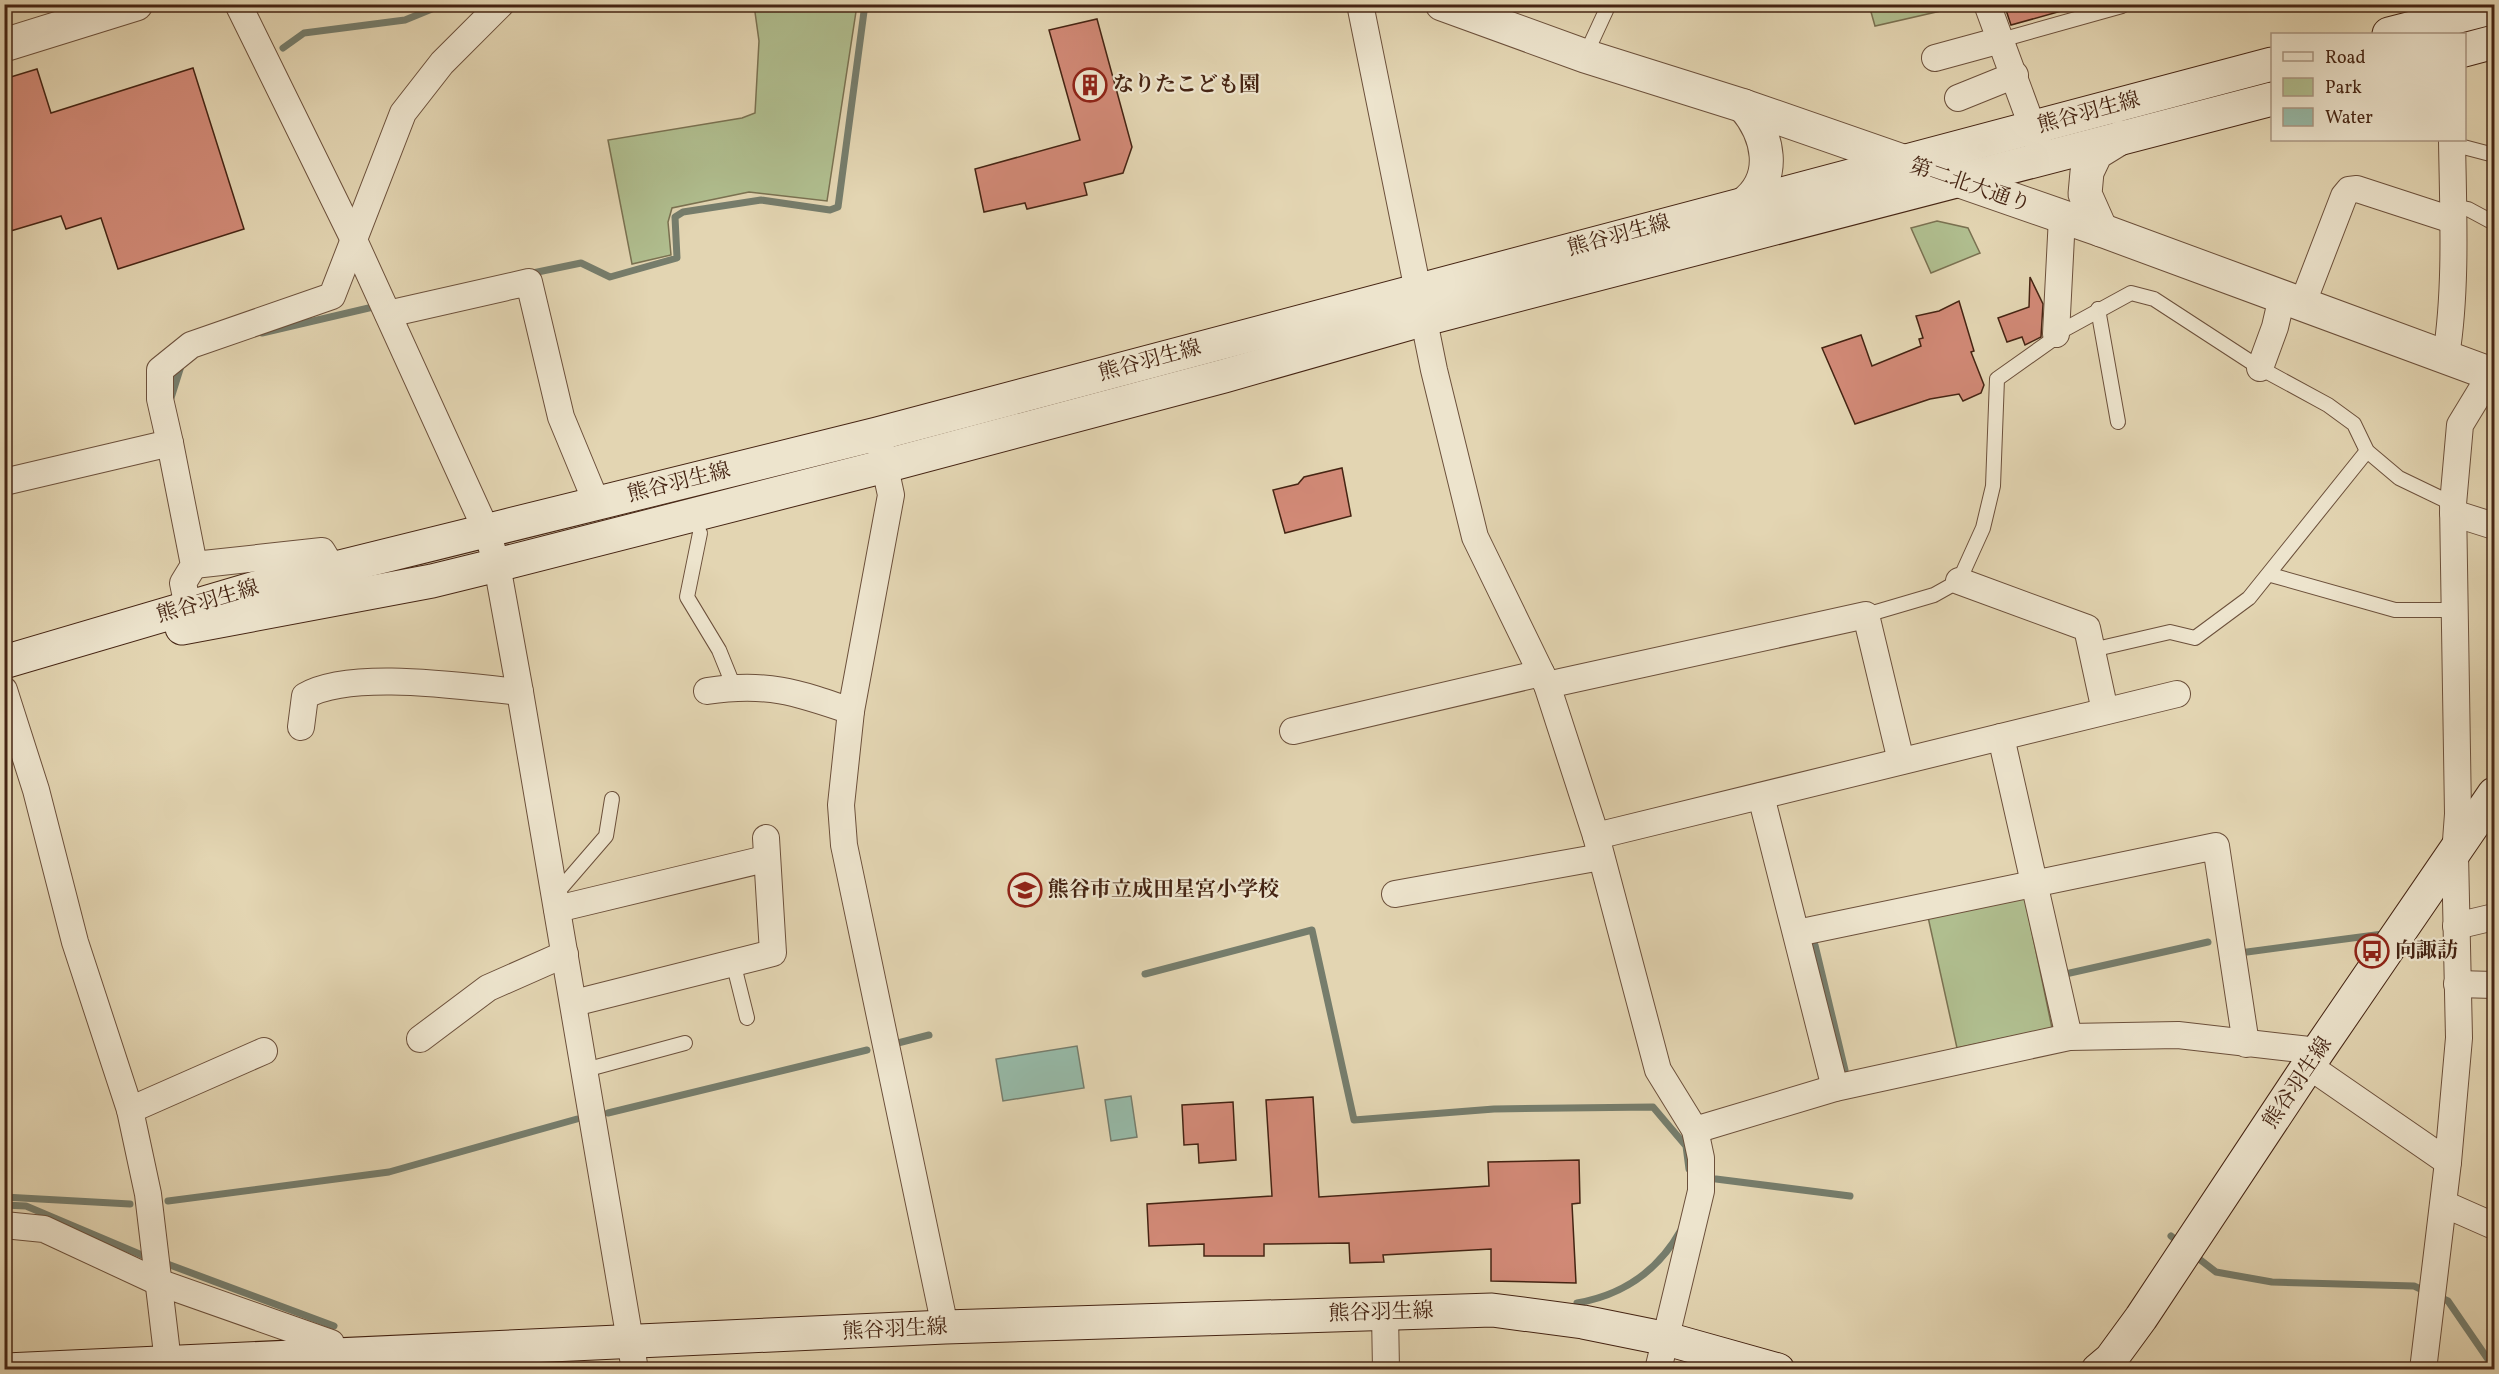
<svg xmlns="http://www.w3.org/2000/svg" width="2499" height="1374" font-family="Vollkorn,'Noto Serif JP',serif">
<rect width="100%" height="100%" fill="#e3d5b2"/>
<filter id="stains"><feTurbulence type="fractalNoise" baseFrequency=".00333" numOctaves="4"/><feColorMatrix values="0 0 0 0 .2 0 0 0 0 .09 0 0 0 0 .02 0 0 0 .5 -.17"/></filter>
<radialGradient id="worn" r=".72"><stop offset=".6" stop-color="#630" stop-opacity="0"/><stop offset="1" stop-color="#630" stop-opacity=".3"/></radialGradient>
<g fill="#b0be8f" stroke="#7a7151" stroke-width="1.5">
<polygon points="754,5 857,5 827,201 749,192 672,208 668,222 671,255 632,264 608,140 742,118 755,113 759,41"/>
<polygon points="1869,5 1869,4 1967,5 1875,26"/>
<polygon points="1937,221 1968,228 1980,253 1931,273 1911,228"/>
<polygon points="2024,894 2052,1028 1957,1048 1928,917"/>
</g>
<g fill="#96b9a7" stroke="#767d6c" stroke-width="1.5">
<polygon points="1077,1046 1084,1088 1003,1101 996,1059"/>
<polygon points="1131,1096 1137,1137 1111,1141 1105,1100"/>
</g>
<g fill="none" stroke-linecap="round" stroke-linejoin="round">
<g stroke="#767d6c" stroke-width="7">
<polyline points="283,48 304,33 405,20 444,4"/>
<polyline points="528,274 581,263 610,277 677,258 675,217 683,212 761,200 830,210 838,207 865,4"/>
<polyline points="262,333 373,307"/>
<polyline points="171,398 182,363"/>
<polyline points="1815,945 1845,1070"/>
<polyline points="2247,952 2383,934"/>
<polyline points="1145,974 1312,930 1354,1120 1494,1109 1653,1107 1686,1146 1689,1169"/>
<polyline points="2061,975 2208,942"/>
<polyline points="894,1044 929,1035"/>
<polyline points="608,1113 867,1050"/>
<polyline points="1716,1179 1850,1196"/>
<polyline points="4,1197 130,1204"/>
<polyline points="168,1201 389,1172 577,1119"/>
<polyline points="4,1205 26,1206 149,1258"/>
<polyline points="2171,1236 2181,1244"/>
<polyline points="2194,1255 2216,1272 2272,1282 2414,1286 2427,1292"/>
<polyline points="162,1262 334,1326"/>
<polyline points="2437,1296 2448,1301 2494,1368"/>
<path d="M1577,1303C1623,1295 1658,1271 1681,1230"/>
</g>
</g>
<g fill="#d18976" stroke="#452413" stroke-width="1.5">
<polygon points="2004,4 2064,4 2065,10 2011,25"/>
<polygon points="1097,19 1132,147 1123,173 1084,183 1087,195 1027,209 1025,203 984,212 975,169 1080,140 1049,30"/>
<polygon points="193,68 244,229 118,269 101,218 66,229 61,216 4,233 4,79 37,69 51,113"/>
<polygon points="2030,277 2043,304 2041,337 2025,345 2022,337 2007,342 1998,318 2029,307"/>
<polygon points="1959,301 1974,351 1971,352 1984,385 1981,393 1963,401 1959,394 1930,399 1855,424 1822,348 1861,335 1872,366 1921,346 1919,339 1923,338 1916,316 1939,311"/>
<polygon points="1342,468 1351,516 1285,533 1273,490 1298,484 1304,477"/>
<polygon points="1313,1097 1319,1197 1489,1186 1488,1162 1579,1160 1580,1203 1572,1204 1576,1283 1491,1281 1491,1249 1383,1255 1384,1262 1350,1263 1349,1243 1264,1244 1264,1256 1204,1256 1204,1244 1149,1246 1147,1204 1272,1196 1266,1100"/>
<polygon points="1233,1102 1236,1160 1199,1163 1198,1144 1184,1145 1182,1105"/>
</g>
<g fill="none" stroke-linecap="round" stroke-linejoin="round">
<g stroke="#6c503b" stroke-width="16">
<g id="service">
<polyline points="2001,40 2122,6"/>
<polyline points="1585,56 1609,4"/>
<polyline points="2452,144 2494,155"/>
<polyline points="2453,206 2468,209 2494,223"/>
<polyline points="2098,309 2118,422"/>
<polyline points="700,533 687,597 719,650 734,687"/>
<polyline points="2271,575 2395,610 2453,610"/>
<polyline points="1866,615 1934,595 1959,581 1983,528 1993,486 1997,379 2052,340 2056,334 2131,293 2154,299 2260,368 2328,405 2354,424 2367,451 2399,478 2453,504"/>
<polyline points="2092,650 2170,632 2195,638 2249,598 2367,451"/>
<polyline points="555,895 606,836 612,799"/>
<polyline points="733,962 747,1018"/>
<polyline points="585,1070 685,1043"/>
</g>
</g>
<g stroke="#6c503b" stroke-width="28">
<g id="minor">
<polyline points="238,4 353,238 487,532 497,565 520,692 635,1370"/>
<polyline points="1360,4 1434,370 1475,537 1547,685 1596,836 1658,1070 1695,1130 1701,1158 1701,1191 1658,1370"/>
<polyline points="1987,4 2039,145"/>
<polyline points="1935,58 2001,40"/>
<polyline points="1958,98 2015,75"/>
<polyline points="2302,305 2344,196 2349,190 2357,189 2452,220"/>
<polyline points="388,314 529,282 561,417 597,504"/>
<polyline points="2056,334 2062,217"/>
<path d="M2446,356C2457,288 2453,209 2452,140"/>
<polyline points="2260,368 2275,327 2282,297"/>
<polyline points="170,443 194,565 183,583 188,607"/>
<polyline points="881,449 891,495 851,711 841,805 844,845 945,1327"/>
<polyline points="4,482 170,443 160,399 160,370 191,345 332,296 403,113 442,63 501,4"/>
<polyline points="2453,513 2494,526"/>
<polyline points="194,565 322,551 333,569"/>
<polyline points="1959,581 2087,628 2105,711"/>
<polyline points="1547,685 1866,615 1901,761"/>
<polyline points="4,690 36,790 75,942 130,1110 148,1194 168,1362"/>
<path d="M707,691C766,682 796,692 851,711"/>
<path d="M301,727L305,696C351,669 466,687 520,692"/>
<polyline points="1293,731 1541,673"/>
<polyline points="2001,737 2069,1037"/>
<polyline points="1761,796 1835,1088"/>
<polyline points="1596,836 2177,694"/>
<polyline points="1395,894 1601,857"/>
<polyline points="557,909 765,859"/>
<polyline points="2456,926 2494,917"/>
<polyline points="1797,933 2216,846 2246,1044"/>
<polyline points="2457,984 2494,985"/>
<polyline points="574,1003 773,953 766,838"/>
<polyline points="420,1039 488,988 565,954"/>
<polyline points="2309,1066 2448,1162"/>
<polyline points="130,1110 264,1051"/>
<polyline points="1695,1130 1835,1088 2069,1037 2178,1035 2318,1051"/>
<polyline points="2444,1204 2494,1226"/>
<polyline points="4,1225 44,1229 158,1282 331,1343 336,1355"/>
<polyline points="1385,1313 1386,1370"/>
<polyline points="2423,1370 2448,1162 2459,1038 2455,854 2458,814 2453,504 2460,425 2491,374"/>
</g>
</g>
<g stroke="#6c503b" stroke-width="35">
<g id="tertiary">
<polyline points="1442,4 1585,56 1744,106 2101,230 2494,375"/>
<polyline points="4,45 136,4"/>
<path d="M1744,106C1768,134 1779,178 1744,204"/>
<polyline points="2101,230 2085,194 2087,172 2096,153 2122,137"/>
</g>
</g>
<g stroke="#452413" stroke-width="35">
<g id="secondary">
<polyline points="2389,34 2494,7"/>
<polyline points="2464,50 2494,42"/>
<polyline points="182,628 432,581 497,565 885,466 1224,376 1425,319 2272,99"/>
<polyline points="4,662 255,588 877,434 2272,64"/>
<polyline points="6,1370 945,1327 1492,1310 1583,1322 1667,1339 1778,1370"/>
<polyline points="2098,1370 2111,1359 2141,1318 2318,1051 2494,794"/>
</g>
</g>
<use href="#service" stroke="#ede4cd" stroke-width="14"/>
<use href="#minor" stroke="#ede4cd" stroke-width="26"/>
<use href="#tertiary" stroke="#ede4cd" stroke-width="33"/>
<use href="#secondary" stroke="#ede4cd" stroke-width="33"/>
</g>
<defs>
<g id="building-ring" transform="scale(1.725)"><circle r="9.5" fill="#ede4cd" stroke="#8f2418" stroke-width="1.5"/><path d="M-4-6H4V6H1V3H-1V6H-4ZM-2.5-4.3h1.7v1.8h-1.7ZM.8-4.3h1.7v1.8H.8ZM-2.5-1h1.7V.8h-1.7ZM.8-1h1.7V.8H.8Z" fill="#8f2418"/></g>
<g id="school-ring" transform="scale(1.725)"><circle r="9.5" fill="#ede4cd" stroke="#8f2418" stroke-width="1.5"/><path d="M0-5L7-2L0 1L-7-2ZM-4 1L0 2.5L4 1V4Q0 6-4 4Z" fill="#8f2418"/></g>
<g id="bus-ring" transform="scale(1.725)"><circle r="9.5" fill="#ede4cd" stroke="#8f2418" stroke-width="1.5"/><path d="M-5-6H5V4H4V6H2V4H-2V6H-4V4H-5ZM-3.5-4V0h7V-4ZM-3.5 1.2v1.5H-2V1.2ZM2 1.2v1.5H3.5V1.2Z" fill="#8f2418"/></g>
</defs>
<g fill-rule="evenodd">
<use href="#building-ring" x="1090" y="85"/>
<use href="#school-ring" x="1025" y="890"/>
<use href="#bus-ring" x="2372" y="951"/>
</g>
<g text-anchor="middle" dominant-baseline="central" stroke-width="4.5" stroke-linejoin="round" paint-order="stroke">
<g font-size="21" font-weight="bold" fill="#452413" stroke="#ede4cd" text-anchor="start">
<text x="1113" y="85">なりたこども園</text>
<text x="1048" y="890">熊谷市立成田星宮小学校</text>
<text x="2395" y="951">向諏訪</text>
</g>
<g font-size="21" fill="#452413" stroke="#ede4cd">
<text transform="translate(2089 113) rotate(-15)">熊谷羽生線</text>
<text transform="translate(1970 186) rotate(19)">第二北大通り</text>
<text transform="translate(1619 236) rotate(-15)">熊谷羽生線</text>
<text transform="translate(1150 361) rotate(-15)">熊谷羽生線</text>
<text transform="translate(679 483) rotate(-14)">熊谷羽生線</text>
<text transform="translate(208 602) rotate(-16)">熊谷羽生線</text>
<text transform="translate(2298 1083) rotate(-56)">熊谷羽生線</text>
<text transform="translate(1381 1313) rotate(-2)">熊谷羽生線</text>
<text transform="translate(895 1330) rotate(-3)">熊谷羽生線</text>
</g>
</g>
<rect width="2499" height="1374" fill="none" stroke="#e3d5b2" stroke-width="24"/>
<rect x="6" y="6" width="2487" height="1362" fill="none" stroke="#452413" stroke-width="3"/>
<rect x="12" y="12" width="2475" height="1350" fill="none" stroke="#452413" stroke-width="1.5"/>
<rect x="2271" y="33" width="195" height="108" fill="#ede4cd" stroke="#aa9783" stroke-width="1.5"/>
<rect x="2283" y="52" width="30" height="9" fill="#ede4cd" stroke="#aa9783" stroke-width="1.5"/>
<text x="2325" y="63" font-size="18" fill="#452413">Road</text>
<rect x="2283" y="78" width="30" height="18" fill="#b0be8f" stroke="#aa9783" stroke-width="1.5"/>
<text x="2325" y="93" font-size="18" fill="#452413">Park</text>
<rect x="2283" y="108" width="30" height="18" fill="#96b9a7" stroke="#aa9783" stroke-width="1.5"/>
<text x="2325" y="123" font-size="18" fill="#452413">Water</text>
<rect width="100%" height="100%" filter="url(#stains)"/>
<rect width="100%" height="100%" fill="url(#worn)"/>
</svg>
